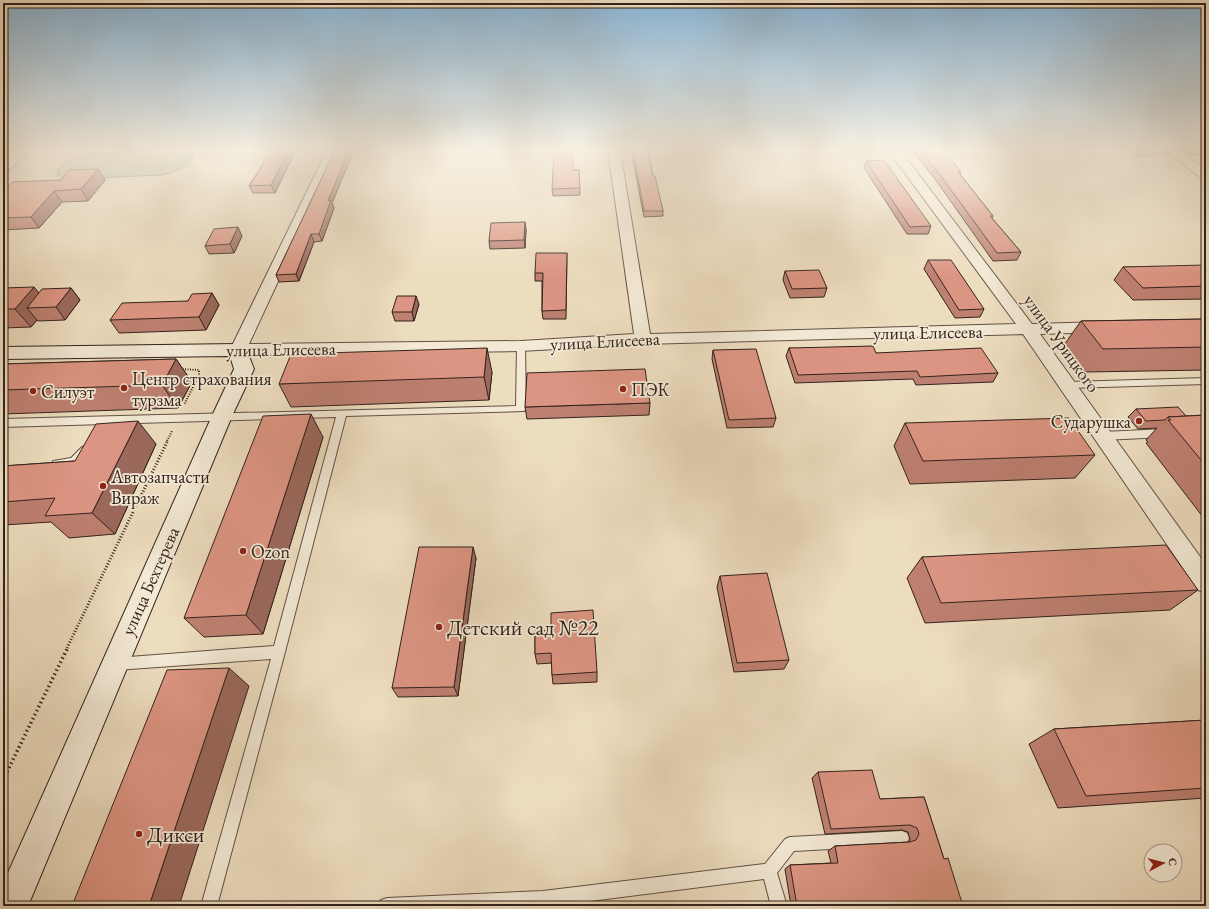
<svg xmlns="http://www.w3.org/2000/svg" width="1209" height="909" font-family="'EB Garamond',serif">
<rect width="100%" height="100%" fill="#edddbf"/>
<filter id="stains"><feTurbulence type="fractalNoise" baseFrequency=".005" numOctaves="4"/><feColorMatrix values="0 0 0 0 .2 0 0 0 0 .09 0 0 0 0 .02 0 0 0 .5 -.17"/></filter>
<radialGradient id="worn" r=".72"><stop offset=".6" stop-color="#630" stop-opacity="0"/><stop offset="1" stop-color="#630" stop-opacity=".3"/></radialGradient>
<path fill="#b2c296" stroke="#727259" d="M185,150L192,154L193,159C184,169 174,172 162,175L66,179L58,175L57,170C66,160 77,157 89,153Z"/>
<g fill="none" stroke-linecap="round" stroke-linejoin="round">
<g stroke="#615145" stroke-width="2">
<g id="lane">
<polygon points="521,343 525,346 526,409 524,411 346,416 285,652 217,906 201,906 271,659 116,670 112,668 110,664 112,660 116,658 274,646 336,417 3,427 3,419 516,406 517,346"/>
<polygon points="1206,378 1206,384 1068,388 1063,385 1068,382"/>
<polygon points="1165,429 1168,430 1170,433 1168,436 1165,437 1103,440 1100,439 1098,436 1100,433 1103,432"/>
<path d="M86,446L90,447L91,450C84,462 67,471 53,467L52,464L53,461L71,458L82,447Z"/>
<polygon points="902,831 907,833 909,838 907,843 902,845 794,851 777,873 787,906 771,906 764,879 551,906 379,906 381,900 387,898 543,891 765,864 785,839 790,837"/>
</g>
</g>
<g stroke="#615145" stroke-width="2">
<g id="street">
<polygon points="17,150 30,150 7,172 3,173 3,163"/>
<polygon points="327,150 339,150 249,344 521,341 634,334 608,150 620,150 650,334 1016,324 888,150 900,150 1032,324 1103,322 1109,323 1111,327 1109,331 1103,332 1040,334 1206,565 1206,593 1198,590 1023,334 643,344 521,351 238,355 232,354 230,350"/>
<polygon points="1166,150 1179,150 1206,170 1206,180 1202,179"/>
</g>
</g>
<g stroke="#32221c" stroke-width="2">
<polygon id="secondary" points="238,344 245,346 254,369 232,416 28,906 3,906 3,884 212,416 234,369 230,356 3,359 3,347"/>
</g>
<g stroke="#32221c" stroke-width="2" stroke-dasharray="1 1.5" stroke-linecap="butt">
<polyline points="180,369 199,370 199,375 184,405"/>
<polyline points="167,441 172,431"/>
</g>
<polyline stroke="#32221c" stroke-width="3" stroke-dasharray="1 2" stroke-linecap="butt" points="67,648 168,440"/>
<polyline stroke="#32221c" stroke-width="3.5" stroke-dasharray="1.5 3" stroke-linecap="butt" points="3,780 68,647"/>
<use href="#lane" fill="#f3e9d5" fill-rule="evenodd"/>
<use href="#street" fill="#f3e9d5" fill-rule="evenodd"/>
<use href="#secondary" fill="#f3e9d5" fill-rule="evenodd"/>
</g>
<g fill="#be8071" stroke="#32221c">
<polygon points="270,150 296,150 275,193 253,193 249,186 260,169"/>
<polygon points="335,150 354,150 332,203 334,208 322,241 314,242 299,281 279,282 276,275"/>
<polygon points="631,150 648,150 653,176 663,211 663,216 644,217"/>
<polygon points="912,150 943,150 961,172 960,174 993,216 992,218 1021,252 1017,260 993,261 935,179"/>
<polygon points="1130,150 1174,150 1170,155 1137,156"/>
<polygon points="1181,150 1206,150 1206,155 1188,155"/>
<polygon points="866,161 931,226 928,234 907,234 864,168"/>
<polygon points="98,169 105,180 88,201 62,202 39,228 3,230 3,192 61,180"/>
<polygon points="574,170 579,170 580,195 553,196 552,189"/>
<polygon points="525,222 526,230 525,248 490,249 489,241"/>
<polygon points="242,236 234,253 209,254 205,246"/>
<polygon points="567,253 566,319 543,319 542,311 542,281 535,281 535,273"/>
<polygon points="928,260 984,309 980,317 955,318 924,269"/>
<polygon points="1206,266 1206,299 1133,300 1114,280 1123,267"/>
<polygon points="785,271 827,288 824,297 790,298 783,280"/>
<polygon points="3,288 39,293 71,288 80,300 65,320 38,321 37,320 31,327 3,328"/>
<polygon points="212,293 219,305 206,330 119,333 110,320 188,301"/>
<polygon points="419,304 414,321 395,321 392,312"/>
<polygon points="1206,319 1206,370 1085,372 1064,345 1081,321"/>
<polygon points="789,348 876,353 998,373 993,382 916,385 913,379 795,383 786,356"/>
<polygon points="713,350 776,418 773,427 727,428 712,359"/>
<polygon points="176,359 192,382 178,408 3,414 3,364"/>
<polygon points="492,372 489,400 291,407 279,384"/>
<polygon points="650,403 649,415 527,419 525,407"/>
<polygon points="1136,409 1186,416 1206,415 1206,521 1146,443 1148,442 1146,440 1157,428 1138,429 1128,417"/>
<polygon points="905,423 1095,455 1075,478 910,484 894,446"/>
<polygon points="323,437 263,634 204,637 184,618"/>
<polygon points="156,444 115,534 69,538 51,522 3,525 3,466 75,461"/>
<polygon points="922,557 1198,590 1170,610 925,623 907,578"/>
<polygon points="476,558 458,696 398,697 392,688"/>
<polygon points="720,576 789,660 784,669 734,672 717,587"/>
<polygon points="535,631 597,672 597,682 553,684 552,675 552,663 537,664 535,654"/>
<polygon points="1206,720 1206,798 1058,808 1029,744 1054,729"/>
<polygon points="818,772 880,799 924,797 944,859 963,906 791,906 785,869 790,865 831,863 828,851 835,846 909,842 910,839 908,832 902,830 825,834 812,778"/>
</g>
<g fill="#9b685c" stroke="#32221c">
<polygon points="289,150 296,150 275,193 271,185"/>
<polygon points="349,150 354,150 332,203 334,208 322,241 319,234 328,201"/>
<polygon points="98,169 105,180 88,201 81,189"/>
<polygon points="54,191 62,202 39,228 31,217"/>
<polygon points="525,222 526,230 525,248 524,240"/>
<polygon points="238,227 242,236 234,253 230,244"/>
<polygon points="311,234 314,242 299,281 296,274"/>
<polygon points="34,287 49,305 27,308 37,320 31,327 15,309"/>
<polygon points="71,288 80,300 65,320 56,307"/>
<polygon points="212,293 219,305 206,330 199,317"/>
<polygon points="416,296 419,304 414,321 412,312"/>
<polygon points="487,348 492,372 489,400 484,377"/>
<polygon points="176,359 192,382 178,408 162,385"/>
<polygon points="311,414 323,437 263,634 246,615"/>
<polygon points="138,421 156,444 115,534 92,513"/>
<polygon points="473,547 476,558 458,696 454,687"/>
<polygon points="229,668 249,686 179,906 149,906"/>
</g>
<g fill="#dd9583" stroke="#32221c">
<polygon points="270,150 289,150 271,185 249,186 260,169"/>
<polygon points="335,150 349,150 328,201 331,200 319,234 311,234 296,274 276,275"/>
<polygon points="554,150 573,150 573,170 579,170 580,188 552,189"/>
<polygon points="633,150 648,150 653,176 655,176 663,211 644,211"/>
<polygon points="920,150 943,150 961,172 958,172 993,216 990,216 1021,252 997,253 938,172"/>
<polygon points="884,160 931,226 910,227 866,161"/>
<polygon points="98,169 81,189 54,191 31,217 3,218 3,192 12,182 61,180 69,170"/>
<polygon points="525,222 524,240 489,241 491,223"/>
<polygon points="238,227 230,244 205,246 214,229"/>
<polygon points="536,253 567,253 566,310 542,311 543,273 535,273"/>
<polygon points="928,260 951,260 984,309 959,310"/>
<polygon points="1205,265 1206,266 1206,286 1143,288 1123,267"/>
<polygon points="819,270 827,288 792,289 785,271"/>
<polygon points="34,287 15,309 3,309 3,288"/>
<polygon points="71,288 56,307 27,308 42,289"/>
<polygon points="212,293 199,317 110,320 122,303 188,301 192,294"/>
<polygon points="397,296 416,296 412,312 392,312"/>
<polygon points="1206,319 1206,347 1103,349 1081,321"/>
<polygon points="873,346 876,353 981,348 998,373 920,377 917,371 798,375 789,348"/>
<polygon points="487,348 484,377 279,384 291,354"/>
<polygon points="756,349 776,418 729,420 713,350"/>
<polygon points="176,359 162,385 3,390 3,364"/>
<polygon points="645,369 650,403 525,407 527,373"/>
<polygon points="1178,407 1186,416 1168,417 1165,420 1146,421 1136,409"/>
<polygon points="311,414 246,615 184,618 263,416"/>
<polygon points="1206,415 1206,466 1168,420 1171,420 1168,417"/>
<polygon points="1069,418 1095,455 923,461 905,423"/>
<polygon points="138,421 92,513 45,516 55,498 3,502 3,466 75,461 96,424"/>
<polygon points="1166,545 1198,590 941,603 922,557"/>
<polygon points="419,547 473,547 454,687 392,688"/>
<polygon points="767,573 789,660 737,663 720,576"/>
<polygon points="593,610 597,672 552,675 551,653 535,654 535,631 551,630 551,613"/>
<polygon points="229,668 149,906 72,906 167,670"/>
<polygon points="1206,720 1206,788 1086,796 1054,729"/>
<polygon points="872,770 880,799 924,797 944,859 948,858 963,906 797,906 790,865 838,863 835,846 910,842 916,840 919,834 917,828 910,825 831,829 818,772"/>
</g>
<linearGradient id="sky" x2="0" y2="1"><stop stop-color="#8ab6d7"/><stop offset="0.54" stop-color="#f7f0e2"/><stop offset="1" stop-color="#f7f0e2" stop-opacity="0"/></linearGradient>
<rect width="1209" height="277" fill="url(#sky)"/>
<g fill="#8f2418" stroke="#f3e9d5" stroke-width="1.5">
<circle cx="124" cy="388" r="4"/>
<circle cx="623" cy="389" r="4"/>
<circle cx="33" cy="391" r="4"/>
<circle cx="1139" cy="421" r="4"/>
<circle cx="103" cy="486" r="4"/>
<circle cx="243" cy="551" r="4"/>
<circle cx="439" cy="627" r="4"/>
<circle cx="139" cy="834" r="4"/>
</g>
<g text-anchor="middle" dominant-baseline="central" stroke-width="3.5" stroke-linejoin="round" paint-order="stroke">
<g font-size="18" fill="#32221c" stroke="#f3e9d5">
<text transform="translate(928 332) rotate(-1)">улица Елисеева</text>
<text transform="translate(605 341) rotate(-3)">улица Елисеева</text>
<text transform="translate(1062 343) rotate(54)">улица Урицкого</text>
<text transform="translate(281 349) rotate(-1)">улица Елисеева</text>
<text transform="translate(150 581) rotate(-66)">улица Бехтерева</text>
</g>
<g font-size="18" fill="#32221c" stroke="#f3e9d5" text-anchor="start">
<text x="132" y="378">Центр страхования<tspan x="132" dy="21">турзма</tspan></text>
<text x="631" y="389">ПЭК</text>
<text x="41" y="391">Силуэт</text>
<text x="1131" y="421" text-anchor="end">Сударушка</text>
<text x="111" y="476">Автозапчасти<tspan x="111" dy="21">Вираж</tspan></text>
<text x="251" y="551">Ozon</text>
</g>
<g font-size="22" fill="#32221c" stroke="#f3e9d5" text-anchor="start">
<text x="447" y="627">Детский сад №22</text>
<text x="147" y="834">Дикси</text>
</g>
</g>
<rect width="1209" height="909" fill="none" stroke="#edddbf" stroke-width="16"/>
<rect x="4" y="4" width="1201" height="901" fill="none" stroke="#32221c" stroke-width="2"/>
<rect x="8" y="8" width="1193" height="893" fill="none" stroke="#32221c"/>
<g transform="translate(1163 863) rotate(83)"><circle r="19" fill="#f3e9d5" stroke="#a6998b"/>
<path d="M0-3L7 15L0 10L-7 15Z" fill="#8f2418"/>
<text y="-6" font-size="11" font-weight="bold" text-anchor="middle" fill="#32221c">С</text>
</g>
<rect width="100%" height="100%" filter="url(#stains)"/>
<rect width="100%" height="100%" fill="url(#worn)"/>
</svg>
